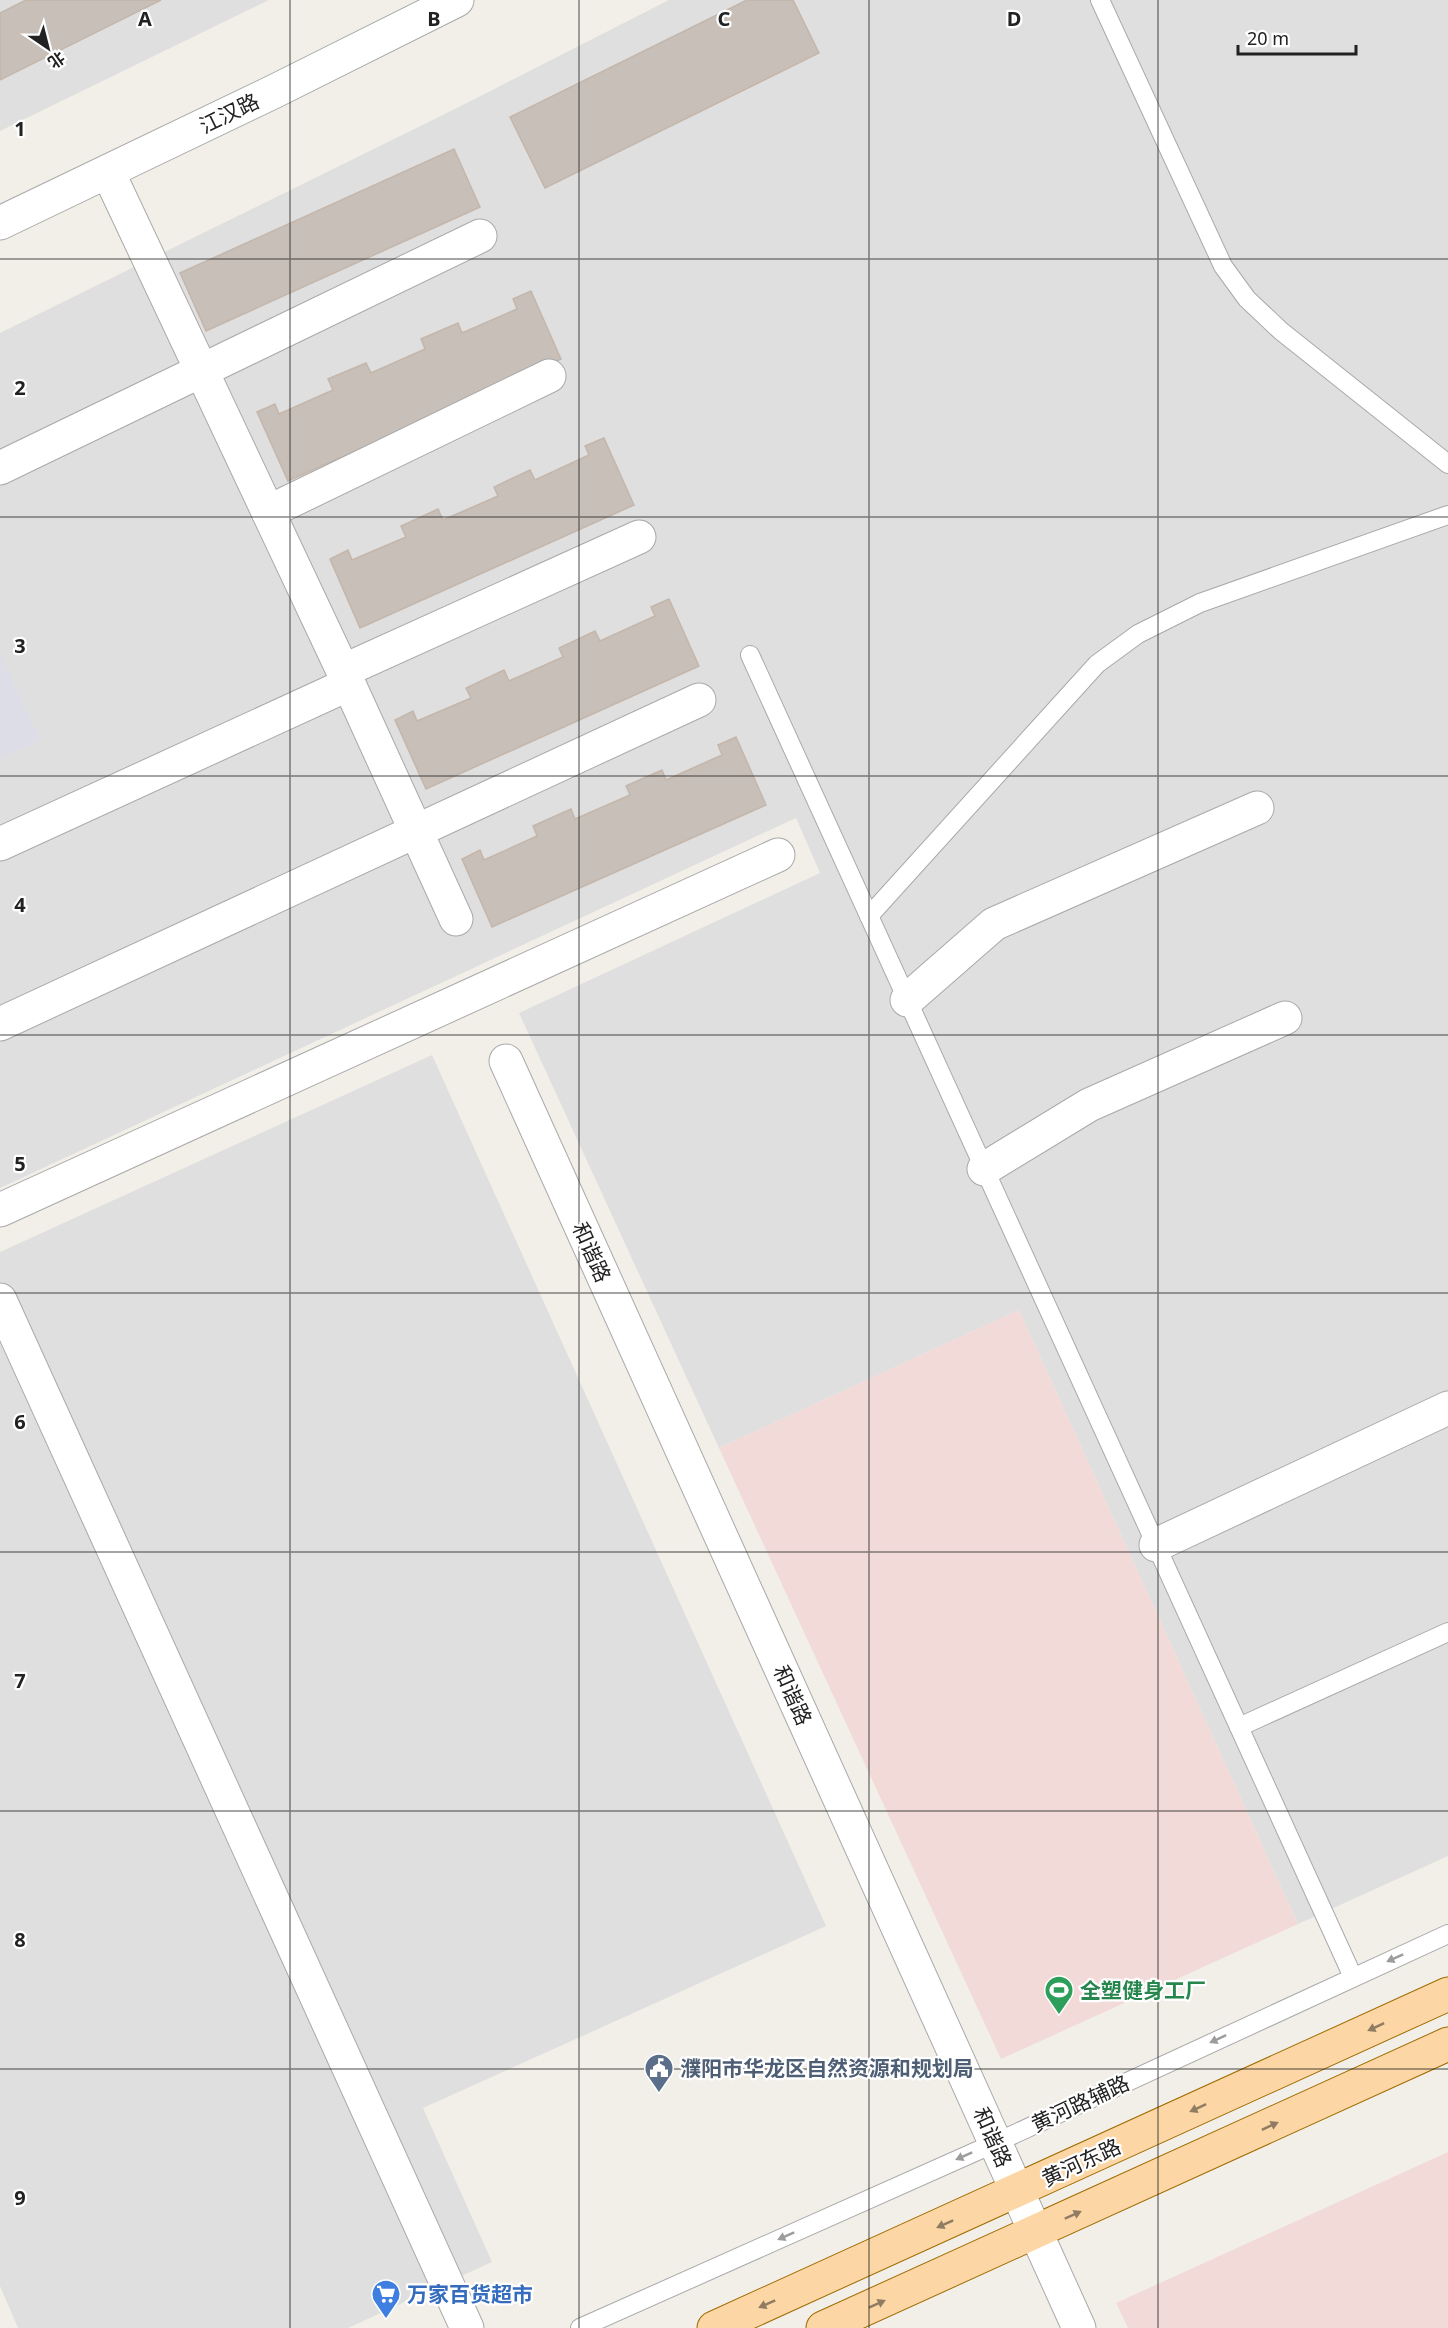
<svg xmlns="http://www.w3.org/2000/svg" width="1448" height="2328" font-family="'Noto Sans','Noto Sans SC',sans-serif">
<rect width="100%" height="100%" fill="#f2efe9"/>
<g fill="#e0dfdf">
<polygon points="0,0 269,0 0,131"/>
<polygon points="669,0 1448,0 1448,1856 1298,1924 1019,1310 719,1448 519,1013 820,873 796,818 0,1188 0,333 457,108"/>
<polygon points="432,1055 826,1926 423,2108 492,2262 348,2328 18,2328 0,2286 0,1252"/>
</g>
<g fill="#f2dad9">
<polygon points="1019,1310 1298,1924 1001,2059 719,1448"/>
<polygon points="1448,2152 1448,2328 1128,2328 1116,2303"/>
</g>
<polygon fill="#dddde8" points="0,654 40,740 0,759"/>
<g fill="#c7bfb8" stroke="#c4b6ab" stroke-width="1.5">
<polygon points="26,0 161,0 0,80 0,13"/>
<polygon points="747,0 793,0 819,53 545,188 510,117"/>
<polygon points="454,149 480,207 206,331 180,273"/>
<polygon points="531,291 561,359 288,481 257,412 275,404 279,414 333,390 328,379 366,363 371,373 425,349 421,339 458,323 462,333 517,309 513,299"/>
<polygon points="604,438 634,505 360,628 330,559 348,550 352,560 406,537 401,526 438,509 443,520 498,496 494,487 530,470 535,480 589,455 585,446"/>
<polygon points="669,599 699,666 426,789 395,720 413,711 417,721 471,698 466,688 504,670 509,681 563,657 559,648 595,631 600,641 655,616 651,607"/>
<polygon points="736,737 766,805 492,927 462,859 480,850 484,860 537,836 533,826 571,809 575,819 630,795 626,786 662,770 666,780 722,755 718,745"/>
</g>
<g fill="none" stroke-linecap="round" stroke-linejoin="round">
<g stroke="#a9a9a9" stroke-width="20">
<g id="service">
<polyline points="1100,0 1223,266 1247,299 1281,331 1448,464"/>
<polyline points="750,655 1353,1977"/>
<polyline points="869,916 1097,664 1138,634 1200,603 1448,515"/>
<polyline points="1239,1727 1448,1632"/>
<polyline points="580,2328 995,2143 1448,1934"/>
</g>
</g>
<g stroke="#a9a9a9" stroke-width="35">
<g id="minor">
<polyline points="108,172 343,671 456,919"/>
<polyline points="0,468 480,236"/>
<polyline points="268,512 549,376"/>
<polyline points="343,671 639,537"/>
<polyline points="0,844 349,684"/>
<polyline points="907,1000 994,924 1257,808"/>
<polyline points="0,1024 699,700"/>
<polyline points="506,1061 1079,2328"/>
<polyline points="984,1169 1089,1105 1285,1018"/>
<polyline points="0,1210 778,855"/>
<polyline points="0,1300 467,2328"/>
<polyline points="1156,1545 1448,1408"/>
</g>
</g>
<g stroke="#a9a9a9" stroke-width="35">
<polyline id="tertiary" points="0,223 273,92 457,0"/>
</g>
<g stroke="#a06b00" stroke-width="35">
<g id="primary">
<polyline points="714,2328 1448,1994"/>
<polyline points="823,2328 1448,2044"/>
</g>
</g>
<use href="#service" stroke="#fff" stroke-width="18"/>
<use href="#minor" stroke="#fff" stroke-width="33"/>
<use href="#tertiary" stroke="#fff" stroke-width="33"/>
<use href="#primary" stroke="#fcd6a4" stroke-width="33"/>
</g>
<defs><path id="oneway-solid" d="M-6-.8H1V-3.2L6.5 0L1 3.2V.8H-6Z" transform="scale(1.5)"/></defs>
<g fill="#9c9c9c">
<use href="#oneway-solid" transform="translate(1395 1958) rotate(156)"/>
<use href="#oneway-solid" transform="translate(1218 2039) rotate(155)"/>
<use href="#oneway-solid" transform="translate(964 2156) rotate(156)"/>
<use href="#oneway-solid" transform="translate(786 2236) rotate(156)"/>
</g>
<g fill="#8f7c63">
<use href="#oneway-solid" transform="translate(1376 2027) rotate(155)"/>
<use href="#oneway-solid" transform="translate(1198 2108) rotate(155)"/>
<use href="#oneway-solid" transform="translate(1270 2126) rotate(-25)"/>
<use href="#oneway-solid" transform="translate(1073 2215) rotate(-24)"/>
<use href="#oneway-solid" transform="translate(945 2224) rotate(156)"/>
<use href="#oneway-solid" transform="translate(767 2304) rotate(156)"/>
<use href="#oneway-solid" transform="translate(877 2304) rotate(-24)"/>
</g>
<path fill="none" stroke="#222" stroke-width="1.5" stroke-opacity="0.55" d="M290,0V2328M579,0V2328M869,0V2328M1158,0V2328M0,259H1448M0,517H1448M0,776H1448M0,1035H1448M0,1293H1448M0,1552H1448M0,1811H1448M0,2069H1448"/>
<defs>
<g id="stadium-pin" transform="scale(1.5)"><path d="M0 17L-7.5 6A9.5 9.5 0 1 1 7.5 6Z" fill="#2e9e5b" stroke="#fff"/><path d="M0-5a6.5 5 0 1 0 0 10a6.5 5 0 1 0 0-10ZM-3.5-1.8h7v3.6h-7Z" fill="#fff"/></g>
<g id="civic-pin" transform="scale(1.5)"><path d="M0 17L-7.5 6A9.5 9.5 0 1 1 7.5 6Z" fill="#5c6f8a" stroke="#fff"/><path d="M-.6-6.5H3V-4.5H.6V-3L4-1V1h2V6H-6V1h2V-1L-.6-3ZM-1.2 2.5V6h2.4V2.5Z" fill="#fff"/></g>
<g id="supermarket-pin" transform="scale(1.5)"><path d="M0 17L-7.5 6A9.5 9.5 0 1 1 7.5 6Z" fill="#3f7fe0" stroke="#fff"/><path d="M-6-5.5h2.5l.6 2H6L4.5 2H-2.5L-4.4-4H-6ZM-1.5 3.2a1.3 1.3 0 1 0 .1 0ZM3 3.2a1.3 1.3 0 1 0 .1 0Z" fill="#fff"/></g>
</defs>
<g fill-rule="evenodd">
<use href="#stadium-pin" x="1059" y="1990"/>
<use href="#civic-pin" x="659" y="2068"/>
<use href="#supermarket-pin" x="386" y="2294"/>
</g>
<g text-anchor="middle" dominant-baseline="central" stroke-width="4.5" stroke-linejoin="round" paint-order="stroke">
<g font-size="21" fill="#222" stroke="#fff">
<text transform="translate(229 113) rotate(-26)">江汉路</text>
<text transform="translate(592 1252) rotate(66)">和谐路</text>
<text transform="translate(793 1695) rotate(66)">和谐路</text>
<text transform="translate(1080 2103) rotate(-25)">黄河路辅路</text>
<text transform="translate(993 2137) rotate(66)">和谐路</text>
<text transform="translate(1081 2162) rotate(-25)">黄河东路</text>
</g>
<g font-size="21" font-weight="bold" fill="#27864d" stroke="#fff" text-anchor="start">
<text x="1080" y="1990">全塑健身工厂</text>
</g>
<g font-size="21" font-weight="bold" fill="#4e5e75" stroke="#fff" text-anchor="start">
<text x="680" y="2068">濮阳市华龙区自然资源和规划局</text>
</g>
<g font-size="21" font-weight="bold" fill="#366cbe" stroke="#fff" text-anchor="start">
<text x="407" y="2294">万家百货超市</text>
</g>
</g>
<g font-size="20" text-anchor="middle" font-weight="bold" fill="#222" stroke="#fff" stroke-width="4.5" stroke-linejoin="round" paint-order="stroke">
<text x="145" y="26">A</text>
<text x="434" y="26">B</text>
<text x="724" y="26">C</text>
<text x="1014" y="26">D</text>
<text x="20" y="136">1</text>
<text x="20" y="395">2</text>
<text x="20" y="653">3</text>
<text x="20" y="912">4</text>
<text x="20" y="1171">5</text>
<text x="20" y="1429">6</text>
<text x="20" y="1688">7</text>
<text x="20" y="1947">8</text>
<text x="20" y="2205">9</text>
</g>
<g transform="translate(48 48) rotate(145)" stroke="#ffffff" stroke-width="4.5" paint-order="stroke">
<path d="M0-4.5L10 22L0 15L-10 22Z" fill="#222222"/>
<text y="-9" font-size="16" font-weight="bold" text-anchor="middle" fill="#222222">北</text>
</g>
<path d="M1238 45v9h118v-9" fill="none" stroke="#222222" stroke-width="3"/>
<text x="1247" y="45" font-size="18" fill="#222222" stroke="#ffffff" stroke-width="4.5" paint-order="stroke">20 m</text>
</svg>
